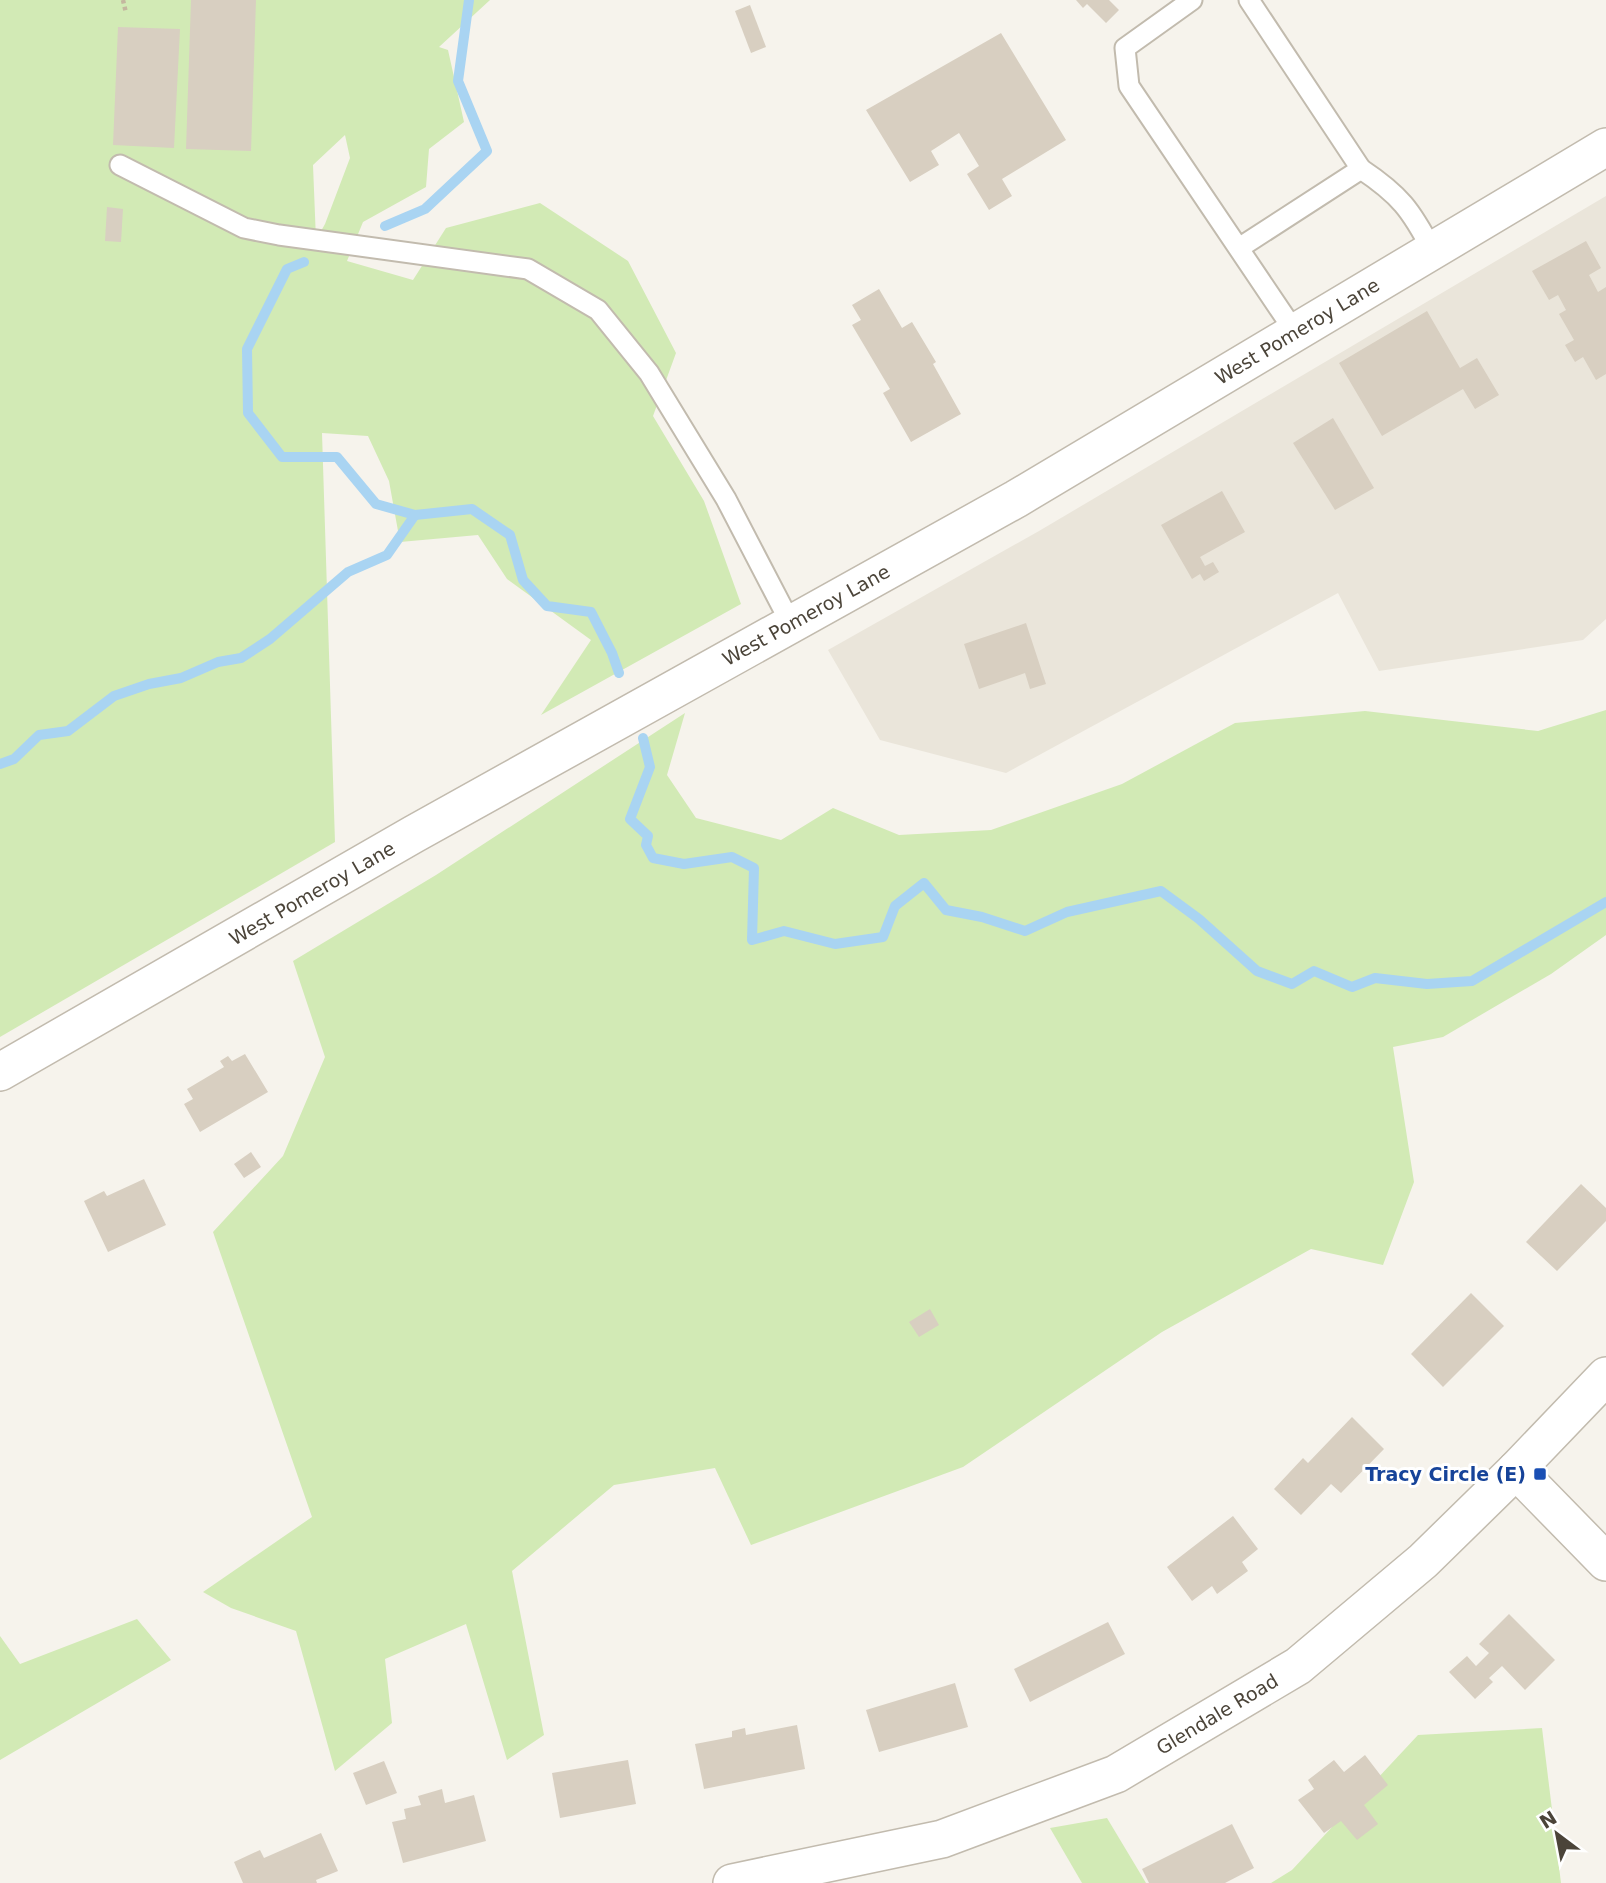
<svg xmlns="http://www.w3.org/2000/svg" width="1606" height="1883" font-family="'DejaVu Sans',sans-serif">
<rect width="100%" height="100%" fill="#f6f3ec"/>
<polygon fill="#eae5da" points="1606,196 1606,619 1583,640 1379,671 1338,593 1006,773 880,740 828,650 1039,531"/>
<g fill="#d2eab5" fill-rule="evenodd">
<path d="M0,0H490L439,47L448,50L464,122L429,149L426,187L363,222L347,261L413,280L446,228L540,203L628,261L676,353L653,416L704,501L741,604L541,715L591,640L507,579L478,535L400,542L389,481L368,436L322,433L335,842L0,1037ZM345,135L350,158L325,224L316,240L313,165Z"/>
<polygon points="1606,710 1606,935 1551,974 1443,1037 1393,1047 1414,1182 1383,1265 1311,1249 1162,1332 963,1467 751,1545 715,1468 614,1485 512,1571 544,1735 507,1760 466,1624 385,1659 392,1723 335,1771 296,1631 231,1608 203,1592 312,1517 213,1232 283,1156 325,1057 293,961 436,875 685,713 667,775 696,818 781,840 833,808 899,835 991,830 1122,784 1235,723 1365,711 1538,731"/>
<polygon points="137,1619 171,1660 0,1760 0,1636 20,1664"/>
<polygon points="1542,1728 1561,1883 1271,1883 1292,1870 1418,1735"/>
<polygon points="1107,1818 1146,1883 1082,1883 1050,1828"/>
</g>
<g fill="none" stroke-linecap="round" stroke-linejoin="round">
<g stroke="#a9d4f2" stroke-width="10">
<polyline points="385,226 425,209 487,151 458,81 469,0"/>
<polyline points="304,262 287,269 247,349 248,413 282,457 337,457 376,504 415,515 472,509 510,535 523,580 547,606 591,612 612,653 619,673"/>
<polyline points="643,738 650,767 630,819 648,836 646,845 653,858 684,864 732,857 754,868 752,940 784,931 835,944 883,937 895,906 924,883 946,910 982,917 1025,931 1067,912 1161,891 1199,919 1257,971 1292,984 1314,971 1352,987 1375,978 1427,984 1472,981 1606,902"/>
<polyline points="0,764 14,759 39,735 68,731 114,696 149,684 181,678 218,662 241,658 270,639 348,572 387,555 415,515"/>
</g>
</g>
<g fill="#d8cfc1">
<polygon points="191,0 256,0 251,151 186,149"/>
<polygon points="1076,0 1109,0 1119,10 1106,23 1087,4 1083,8"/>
<polygon points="750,5 766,47 751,53 735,11"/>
<polygon points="118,27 180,29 174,148 113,145"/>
<polygon points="1001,33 1066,140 1002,179 1012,196 989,210 967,174 979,166 959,133 931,151 939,165 910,182 866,110"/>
<polygon points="107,207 123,209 121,242 105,241"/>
<polygon points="1586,241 1601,268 1589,275 1598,292 1606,287 1606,374 1596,380 1583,357 1575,362 1565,345 1574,340 1559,314 1566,310 1558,295 1549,300 1532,271"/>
<polygon points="879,289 902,328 912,322 936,362 933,364 961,414 911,442 883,393 890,389 852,325 861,320 852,305"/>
<polygon points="1427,311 1460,368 1477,358 1499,395 1475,409 1463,389 1382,436 1339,363"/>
<polygon points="1333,418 1374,488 1335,510 1293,443"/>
<polygon points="1222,491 1245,532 1200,557 1205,566 1213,562 1219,572 1204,581 1200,574 1192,579 1161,525"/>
<polygon points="1026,623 1046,684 1030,689 1025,673 979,689 964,644"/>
<polygon points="245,1054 268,1092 200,1132 184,1104 193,1099 187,1089 224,1067 220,1061 228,1056 232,1061"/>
<polygon points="251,1152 261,1167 244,1178 234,1164"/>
<polygon points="144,1179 166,1225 108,1252 84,1201 104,1191 107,1196"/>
<polygon points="1581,1184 1606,1208 1606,1221 1557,1271 1526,1242"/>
<polygon points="1471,1293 1504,1326 1443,1387 1411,1354"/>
<polygon points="930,1309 939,1325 919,1337 909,1322"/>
<polygon points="1352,1417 1384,1449 1341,1493 1331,1484 1301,1515 1274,1489 1303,1458 1308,1463"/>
<polygon points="1233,1516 1258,1549 1242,1562 1248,1571 1217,1594 1212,1586 1192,1601 1167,1567"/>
<polygon points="1509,1614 1555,1660 1525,1690 1502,1666 1489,1678 1493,1682 1475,1699 1449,1672 1467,1656 1476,1666 1489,1653 1479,1644"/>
<polygon points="1108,1622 1125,1654 1030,1702 1014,1669"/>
<polygon points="955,1683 968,1727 879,1752 866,1710"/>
<polygon points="797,1725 805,1769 704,1789 695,1744 732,1737 732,1731 745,1728 746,1735"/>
<polygon points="1365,1755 1388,1785 1364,1805 1378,1824 1357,1840 1341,1821 1324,1833 1298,1800 1314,1789 1308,1780 1334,1760 1344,1772"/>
<polygon points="628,1760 636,1804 560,1818 552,1773"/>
<polygon points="384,1761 397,1793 366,1805 353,1773"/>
<polygon points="442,1789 445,1803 474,1795 486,1841 403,1863 392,1822 406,1819 404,1809 421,1805 418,1796"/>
<polygon points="1232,1824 1254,1868 1225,1883 1149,1883 1142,1869"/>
<polygon points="321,1833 338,1871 316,1880 317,1883 243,1883 234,1862 260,1850 264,1858"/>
</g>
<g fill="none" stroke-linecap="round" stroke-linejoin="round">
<g stroke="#c2bbae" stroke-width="23">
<g id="service">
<polyline points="1192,0 1125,48 1129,86 1295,332"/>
<polyline points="1249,0 1361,169"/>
<polyline points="120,165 244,228 279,235 528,269 598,310 649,373 726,499 791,624"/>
<path d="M1239,248L1361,169C1400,195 1411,210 1432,250"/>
</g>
</g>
<g stroke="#c2bbae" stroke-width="40">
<g id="minor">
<polyline points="0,1072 414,834 1016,499 1606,147"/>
<polyline points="1516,1470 1606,1562"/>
<polyline points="732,1883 942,1839 1116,1774 1298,1666 1423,1561 1516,1470 1606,1376"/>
</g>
</g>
<polyline stroke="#c4b79f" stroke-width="4.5" stroke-dasharray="3.5 3.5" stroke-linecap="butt" points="123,0 126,13"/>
<use href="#service" stroke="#fff" stroke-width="19"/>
<use href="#minor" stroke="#fff" stroke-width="37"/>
</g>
<rect fill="#1a4fb4" stroke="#fff" stroke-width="2.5" x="1533" y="1467" width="14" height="14" rx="3.5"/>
<g text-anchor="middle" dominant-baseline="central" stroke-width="6" stroke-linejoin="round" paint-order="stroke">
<g font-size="19" fill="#4b4439" stroke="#fff">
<text transform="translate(1297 331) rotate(-31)">West Pomeroy Lane</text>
<text transform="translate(806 615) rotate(-29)">West Pomeroy Lane</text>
<text transform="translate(312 893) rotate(-30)">West Pomeroy Lane</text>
<text transform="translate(1217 1714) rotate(-31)">Glendale Road</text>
</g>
<g font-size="19" font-weight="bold" fill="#164399" stroke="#fff" text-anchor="end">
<text x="1526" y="1474">Tracy Circle (E)</text>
</g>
</g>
<g transform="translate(1557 1834) rotate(328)" stroke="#ffffff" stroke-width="5" paint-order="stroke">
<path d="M0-5L12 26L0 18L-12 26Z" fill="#4b4439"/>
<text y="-10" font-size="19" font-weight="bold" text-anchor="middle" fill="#4b4439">N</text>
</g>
</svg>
